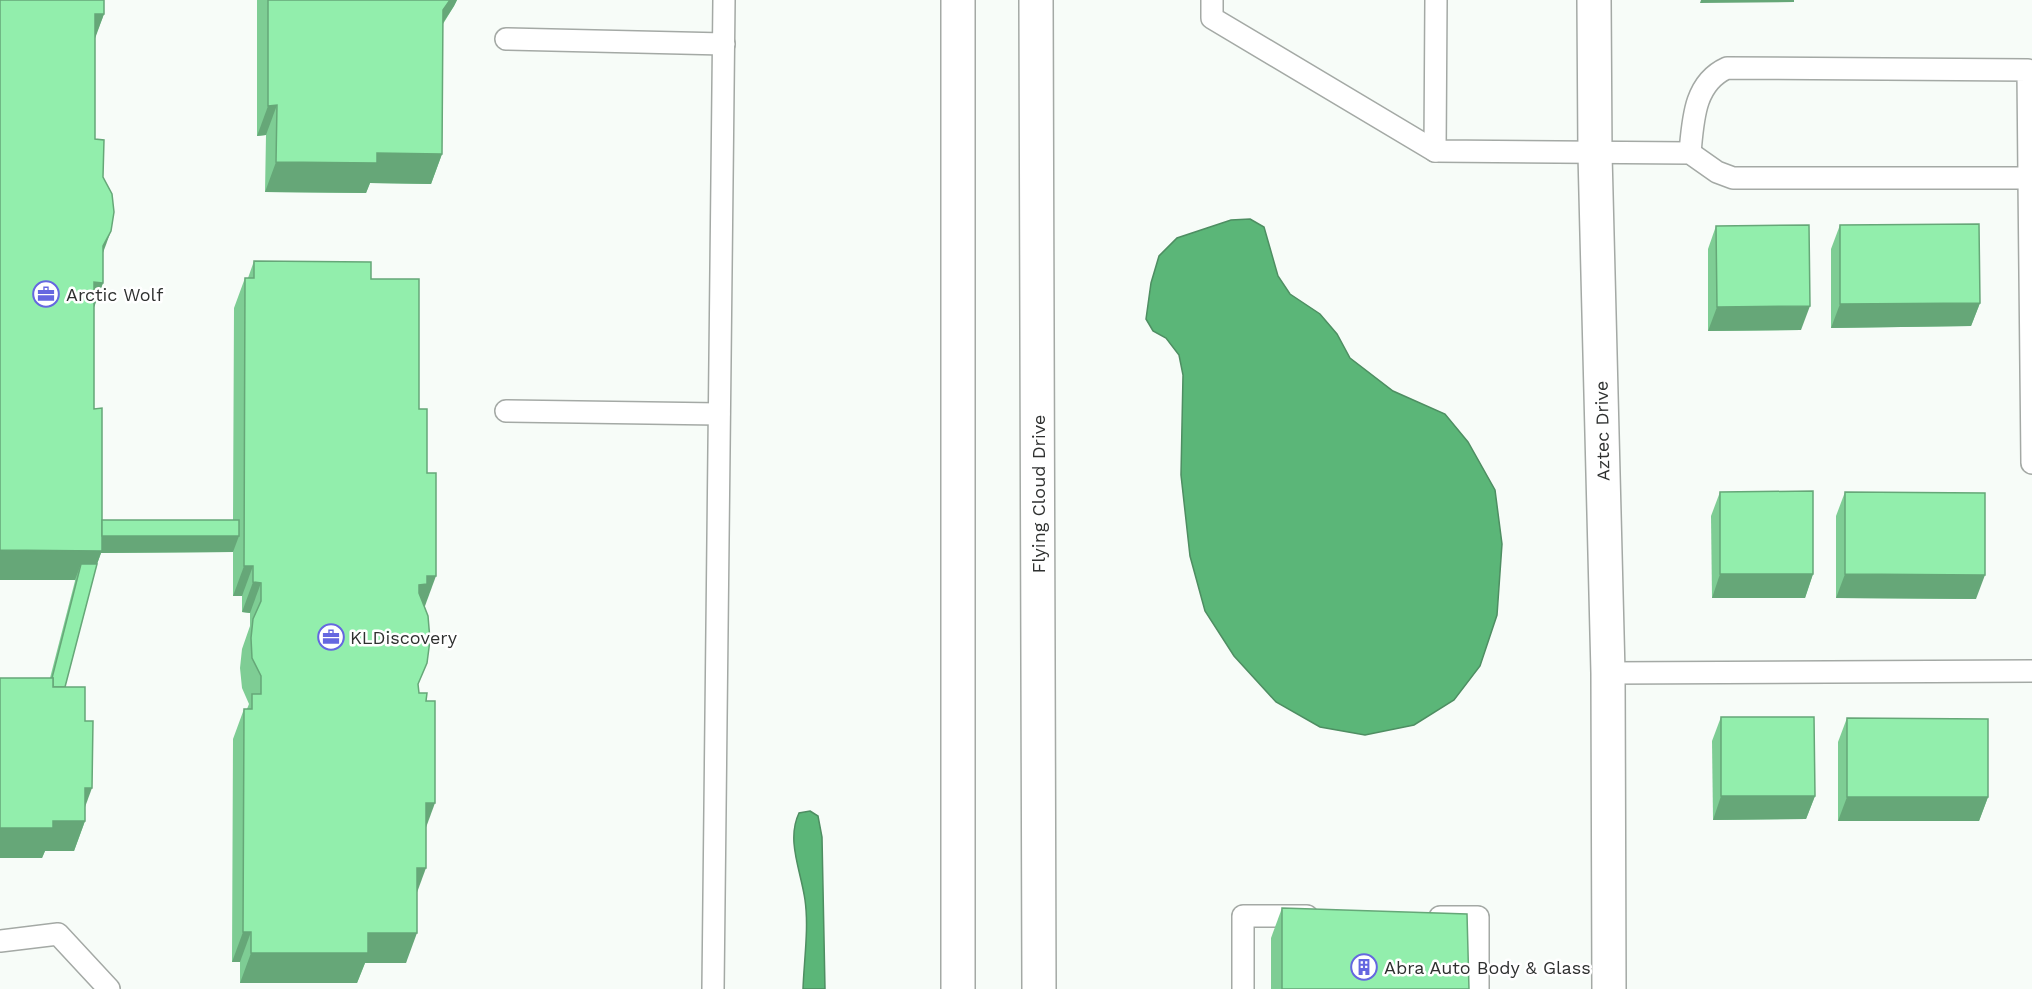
<svg xmlns="http://www.w3.org/2000/svg" width="2032" height="989" font-family="'Work Sans',sans-serif">
<rect width="100%" height="100%" fill="#f7fcf8"/>
<g fill="#5bb678" stroke="#4e8e62" stroke-width="1.5">
<polygon points="1250,219 1264,227 1278,276 1290,294 1320,314 1337,334 1350,358 1393,391 1445,414 1468,442 1495,490 1502,544 1497,615 1480,666 1454,700 1414,725 1365,735 1320,727 1276,702 1234,656 1205,611 1190,556 1181,475 1183,375 1179,355 1166,338 1153,331 1146,319 1151,283 1159,256 1177,238 1231,220"/>
<path d="M810,811L818,816L822,837L825,989H803C804,960 809,928 805,900C801,871 786,840 799,813Z"/>
</g>
<g fill="none" stroke-linecap="round" stroke-linejoin="round">
<g stroke="#a4a9a5" stroke-width="24">
<g id="lane">
<polyline points="1212,0 1212,18 1435,151"/>
<polyline points="1436,0 1435,151 1690,153 1717,172 1733,178 2029,178 2032,463"/>
<polyline points="506,39 724,44"/>
<path d="M1690,153C1693,120 1694,83 1727,68L2028,70L2029,178H2032"/>
<polyline points="506,411 719,414"/>
<polyline points="1608,673 2032,671"/>
<polyline points="1440,917 1478,917 1478,989"/>
<polyline points="0,941 58,934 109,989"/>
<polyline points="713,989 724,0"/>
<polyline points="1243,989 1243,916 1307,916"/>
</g>
</g>
<g stroke="#a4a9a5" stroke-width="36">
<polyline id="street" points="1594,0 1595,154 1608,673 1609,989"/>
</g>
<g stroke="#a4a9a5" stroke-width="36">
<g id="primary">
<polyline points="1036,0 1039,989"/>
<polyline points="958,989 958,0"/>
</g>
</g>
<use href="#lane" stroke="#fff" stroke-width="21"/>
<use href="#street" stroke="#fff" stroke-width="33"/>
<use href="#primary" stroke="#fff" stroke-width="33"/>
</g>
<g fill="#7ecd94">
<polygon points="0,0 104,14 95,37 95,139 103,252 103,283 94,306 94,409 102,520 233,520 234,308 245,278 248,278 254,261 371,279 419,409 425,606 424,606 418,687 426,829 406,963 365,963 357,983 240,983 240,962 232,962 233,739 244,709 247,709 249,704 242,688 240,668 242,649 250,626 250,613 242,612 242,596 233,596 233,552 101,553 97,564 65,687 85,809 85,821 74,851 45,851 42,858 50,678 75,581"/>
<polygon points="257,0 457,0 454,6 443,24 442,154 431,184 370,183 366,193 265,192 266,135 257,136"/>
<polygon points="1840,225 1980,303 1971,326 1831,328 1831,249"/>
<polygon points="1716,226 1801,330 1708,331 1708,249"/>
<polygon points="1720,492 1813,574 1805,598 1712,598 1711,516"/>
<polygon points="1845,492 1976,599 1836,598 1836,516"/>
<polygon points="1721,717 1815,796 1806,819 1713,820 1712,741"/>
<polygon points="1847,718 1988,797 1979,821 1838,821 1838,742"/>
<polygon points="1282,908 1469,989 1271,989 1271,938"/>
</g>
<g fill="#66a778">
<polygon points="450,0 457,0 454,6 432,40 443,10"/>
<polygon points="1701,0 1794,0 1794,2 1700,3"/>
<polygon points="95,14 104,14 93,44"/>
<polygon points="277,105 266,135 257,136 268,106"/>
<polygon points="377,153 442,154 431,184 370,183 366,193 265,192 276,162"/>
<polygon points="111,231 100,261 103,246"/>
<polygon points="94,282 103,283 92,313"/>
<polygon points="1980,303 1971,326 1831,328 1840,304"/>
<polygon points="1810,306 1801,330 1708,331 1717,307"/>
<polygon points="97,536 239,536 233,552 101,553 91,581 81,564 75,580 0,580 0,550"/>
<polygon points="244,566 253,566 242,596 233,596"/>
<polygon points="1720,574 1813,574 1805,598 1712,598"/>
<polygon points="1845,574 1985,575 1976,599 1836,598"/>
<polygon points="427,576 436,576 425,606 419,606 419,585"/>
<polygon points="253,582 261,583 250,613 242,612"/>
<polygon points="85,788 92,788 81,818"/>
<polygon points="1721,796 1815,796 1806,819 1713,820"/>
<polygon points="1847,797 1988,797 1979,821 1838,821"/>
<polygon points="426,803 435,803 424,833"/>
<polygon points="53,821 85,821 74,851 45,851 42,858 0,858 0,828"/>
<polygon points="417,868 426,868 415,898"/>
<polygon points="243,932 251,932 240,962 232,962"/>
<polygon points="368,933 417,933 406,963 365,963 357,983 240,983 251,953"/>
</g>
<g fill="#92eeac" stroke="#66a778" stroke-width="1.5">
<polygon points="0,0 104,0 104,14 95,14 95,139 104,140 103,177 112,194 114,212 111,231 103,246 103,283 94,282 94,409 102,408 102,551 0,550"/>
<polygon points="268,0 450,0 443,10 442,154 377,153 377,163 276,162 277,105 268,106"/>
<polygon points="1979,224 1980,303 1840,304 1840,225"/>
<polygon points="1809,225 1810,306 1717,307 1716,226"/>
<polygon points="254,261 371,262 371,279 419,279 419,409 427,409 427,473 436,473 436,576 427,576 427,584 419,585 419,593 428,616 430,640 427,663 418,684 419,693 427,693 426,701 435,701 435,803 426,803 426,868 417,868 417,933 368,933 368,953 251,953 251,932 243,932 244,709 252,709 252,694 261,694 261,676 252,658 251,638 253,619 261,601 261,583 253,582 253,566 244,566 245,278 254,278"/>
<polygon points="1813,491 1813,574 1720,574 1720,492"/>
<polygon points="1845,492 1985,493 1985,575 1845,574"/>
<rect x="102" y="520" width="137" height="16"/>
<polygon points="81,564 97,564 65,687 53,687 53,678 52,678"/>
<polygon points="0,678 53,678 53,687 85,687 85,721 93,721 92,788 85,788 85,821 53,821 53,828 0,828"/>
<polygon points="1721,717 1814,717 1815,796 1721,796"/>
<polygon points="1847,718 1988,719 1988,797 1847,797"/>
<polygon points="1282,908 1467,914 1469,989 1282,989"/>
</g>
<defs>
<g id="office-ring" transform="scale(1.35)"><circle r="9.5" fill="#fff" stroke="#6567e0" stroke-width="1.5"/><path d="M-6-3h4V-5.5h4V-3h4V5H-6ZM-1-4.5V-3h2v-1.5ZM-6 0V1H6V0Z" fill="#6567e0"/></g>
<g id="building-ring" transform="scale(1.35)"><circle r="9.5" fill="#fff" stroke="#6567e0" stroke-width="1.5"/><path d="M-4-6H4V6H1V3H-1V6H-4ZM-2.5-4.3h1.7v1.8h-1.7ZM.8-4.3h1.7v1.8H.8ZM-2.5-1h1.7V.8h-1.7ZM.8-1h1.7V.8H.8Z" fill="#6567e0"/></g>
</defs>
<g fill-rule="evenodd">
<use href="#office-ring" x="46" y="294"/>
<use href="#office-ring" x="331" y="637"/>
<use href="#building-ring" x="1364" y="967"/>
</g>
<g text-anchor="middle" dominant-baseline="central" stroke-width="5" stroke-linejoin="round" paint-order="stroke">
<g font-size="18" fill="#2f3130" stroke="#fff" text-anchor="start">
<text x="66" y="294">Arctic Wolf</text>
<text x="350" y="637">KLDiscovery</text>
<text x="1384" y="967">Abra Auto Body &amp; Glass</text>
</g>
<g font-size="18" fill="#2f3130" stroke="#fff">
<text transform="translate(1602 431) rotate(-91)">Aztec Drive</text>
<text transform="translate(1038 494) rotate(-90)">Flying Cloud Drive</text>
</g>
</g>
</svg>
